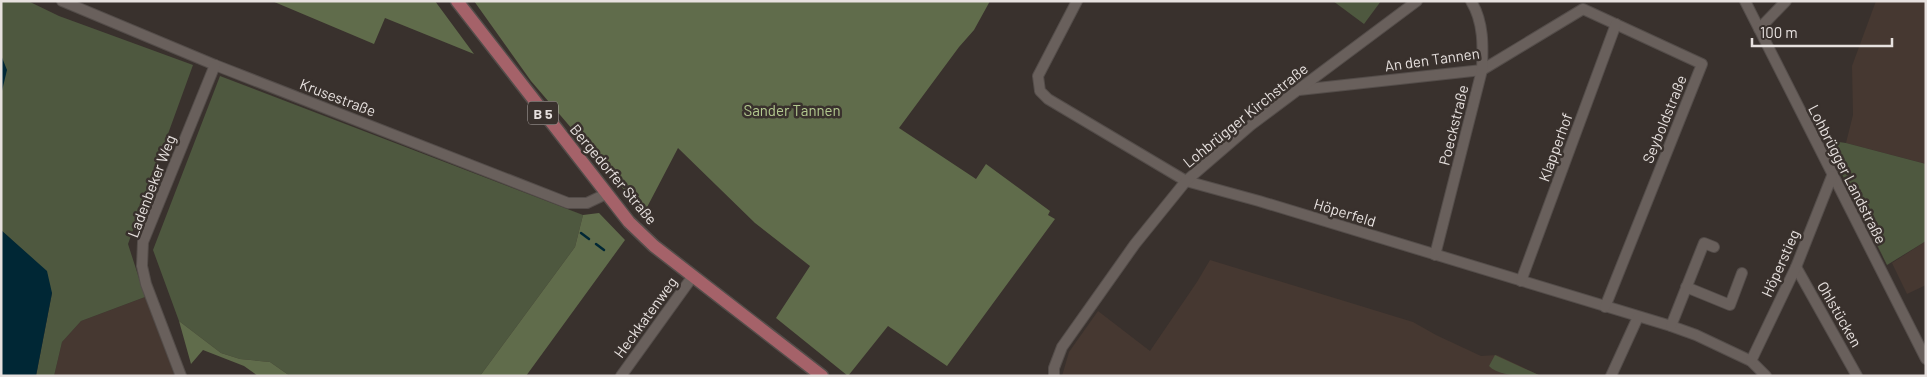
<svg xmlns="http://www.w3.org/2000/svg" width="1927" height="377" font-family="Barlow,sans-serif">
<rect width="100%" height="100%" fill="#39312d"/>
<g fill="#463831">
<polygon points="1876,1 1926,1 1926,164 1846,143 1853,115 1852,66"/>
<polygon points="1926,241 1926,285 1907,294 1892,263"/>
<polygon points="1210,260 1413,322 1436,335 1481,356 1497,355 1541,376 1062,376 1069,352 1098,311 1150,351 1197,282"/>
<polygon points="145,297 175,376 54,376 62,342 81,321"/>
</g>
<g fill="#4e583f">
<polygon points="1,1 28,1 59,16 193,65 128,244 145,297 81,321 62,342 54,376 36,376 52,293 24,251 1,230"/>
<polygon points="1333,1 1381,1 1364,24"/>
<polygon points="220,76 583,215 575,247 480,376 290,376 270,362 240,359 221,353 179,321 153,250"/>
<polygon points="1825,140 1846,143 1926,164 1926,241 1887,265"/>
<path d="M1495,355L1541,376C1526,376 1499,377 1489,366Z"/>
</g>
<g fill="#606c4b">
<polygon points="272,1 435,1 474,54 385,18 374,44"/>
<polygon points="474,1 990,1 974,30 959,47 899,128 976,179 986,164 1050,211 1048,215 1055,219 947,366 888,326 848,376 776,318 810,266 755,223 678,148 644,213 531,81"/>
<polygon points="599,213 625,240 526,376 480,376 575,247 583,215"/>
<polygon points="179,321 221,353 240,359 270,362 290,376 258,376 244,366 203,350 191,364"/>
</g>
<g fill="#002735">
<polygon points="1,55 7,70 1,95"/>
<polygon points="1,230 47,271 52,293 36,376 1,376"/>
</g>
<g fill="none" stroke-linecap="round" stroke-linejoin="round">
<g stroke="#002735" stroke-width="2.5">
<polyline points="581,233 589,239"/>
<polyline points="596,244 604,250"/>
</g>
<g stroke="#544d4a" stroke-width="12">
<g id="minor">
<polyline points="62,1 215,65 568,203 587,203 606,194"/>
<polyline points="1077,1 1038,76 1040,91 1048,99 1186,181 1259,201 1671,326 1696,335 1751,361 1766,376"/>
<polyline points="1745,1 1926,359"/>
<polyline points="1759,29 1786,1"/>
<polyline points="1299,90 1482,70 1583,9 1702,64 1605,307"/>
<path d="M1435,255L1482,70C1483,47 1484,22 1471,1"/>
<polyline points="1796,267 1857,376"/>
<polyline points="1521,281 1616,24"/>
<polyline points="1686,287 1730,305 1742,273"/>
<polyline points="1671,326 1704,243 1714,247"/>
<polyline points="1751,361 1796,267 1832,176"/>
<polyline points="181,376 146,284 142,266 143,242 215,65"/>
<polyline points="621,376 693,276"/>
<polyline points="1054,376 1054,368 1062,347 1135,244 1186,181 1251,125 1417,1"/>
<polyline points="1611,376 1638,317"/>
</g>
</g>
<g stroke="#544d4a" stroke-width="15">
<polyline id="major" points="457,1 629,222 654,246 822,376"/>
</g>
<use href="#minor" stroke="#69605c" stroke-width="10"/>
<use href="#major" stroke="#a56269" stroke-width="12"/>
</g>
<g text-anchor="middle" dominant-baseline="central" stroke-width="5" stroke-linejoin="round" paint-order="stroke">
<rect fill="#39312d" stroke="#b3acaa" stroke-width="1" x="528" y="101.5" width="30" height="23" rx="4"/>
<g font-size="14" font-weight="bold" fill="#e7e1df">
<text x="543" y="113">B 5</text>
</g>
<g font-size="15" fill="#e7e1df" stroke="#39312d">
<text transform="translate(1432 59) rotate(-8)">An den Tannen</text>
<text transform="translate(338 97) rotate(21)">Krusestraße</text>
<text transform="translate(1245 115) rotate(-39)">Lohbrügger Kirchstraße</text>
<text transform="translate(1664 119) rotate(-68)">Seyboldstraße</text>
<text transform="translate(1453 125) rotate(-76)">Poeckstraße</text>
<text transform="translate(1555 147) rotate(-70)">Klapperhof</text>
<text transform="translate(614 174) rotate(50)">Bergedorfer Straße</text>
<text transform="translate(1848 174) rotate(63)">Lohbrügger Landstraße</text>
<text transform="translate(151 186) rotate(-69)">Ladenbeker Weg</text>
<text transform="translate(1345 212) rotate(17)">Höperfeld</text>
<text transform="translate(1780 263) rotate(-66)">Höperstieg</text>
<text transform="translate(1840 314) rotate(60)">Ohlstücken</text>
<text transform="translate(645 317) rotate(-54)">Heckkatenweg</text>
</g>
<g font-size="15" fill="#b4ca90" stroke="#39312d">
<text x="792" y="110">Sander Tannen</text>
</g>
</g>
<rect width="1927" height="377" fill="none" stroke="#e7e1df" stroke-width="5"/>
<path d="M1752 38v8h140v-8" fill="none" stroke="#e7e1df" stroke-width="2.5"/>
<text x="1760" y="38" font-size="15" fill="#e7e1df" stroke="#39312d" stroke-width="4" paint-order="stroke">100 m</text>
</svg>
